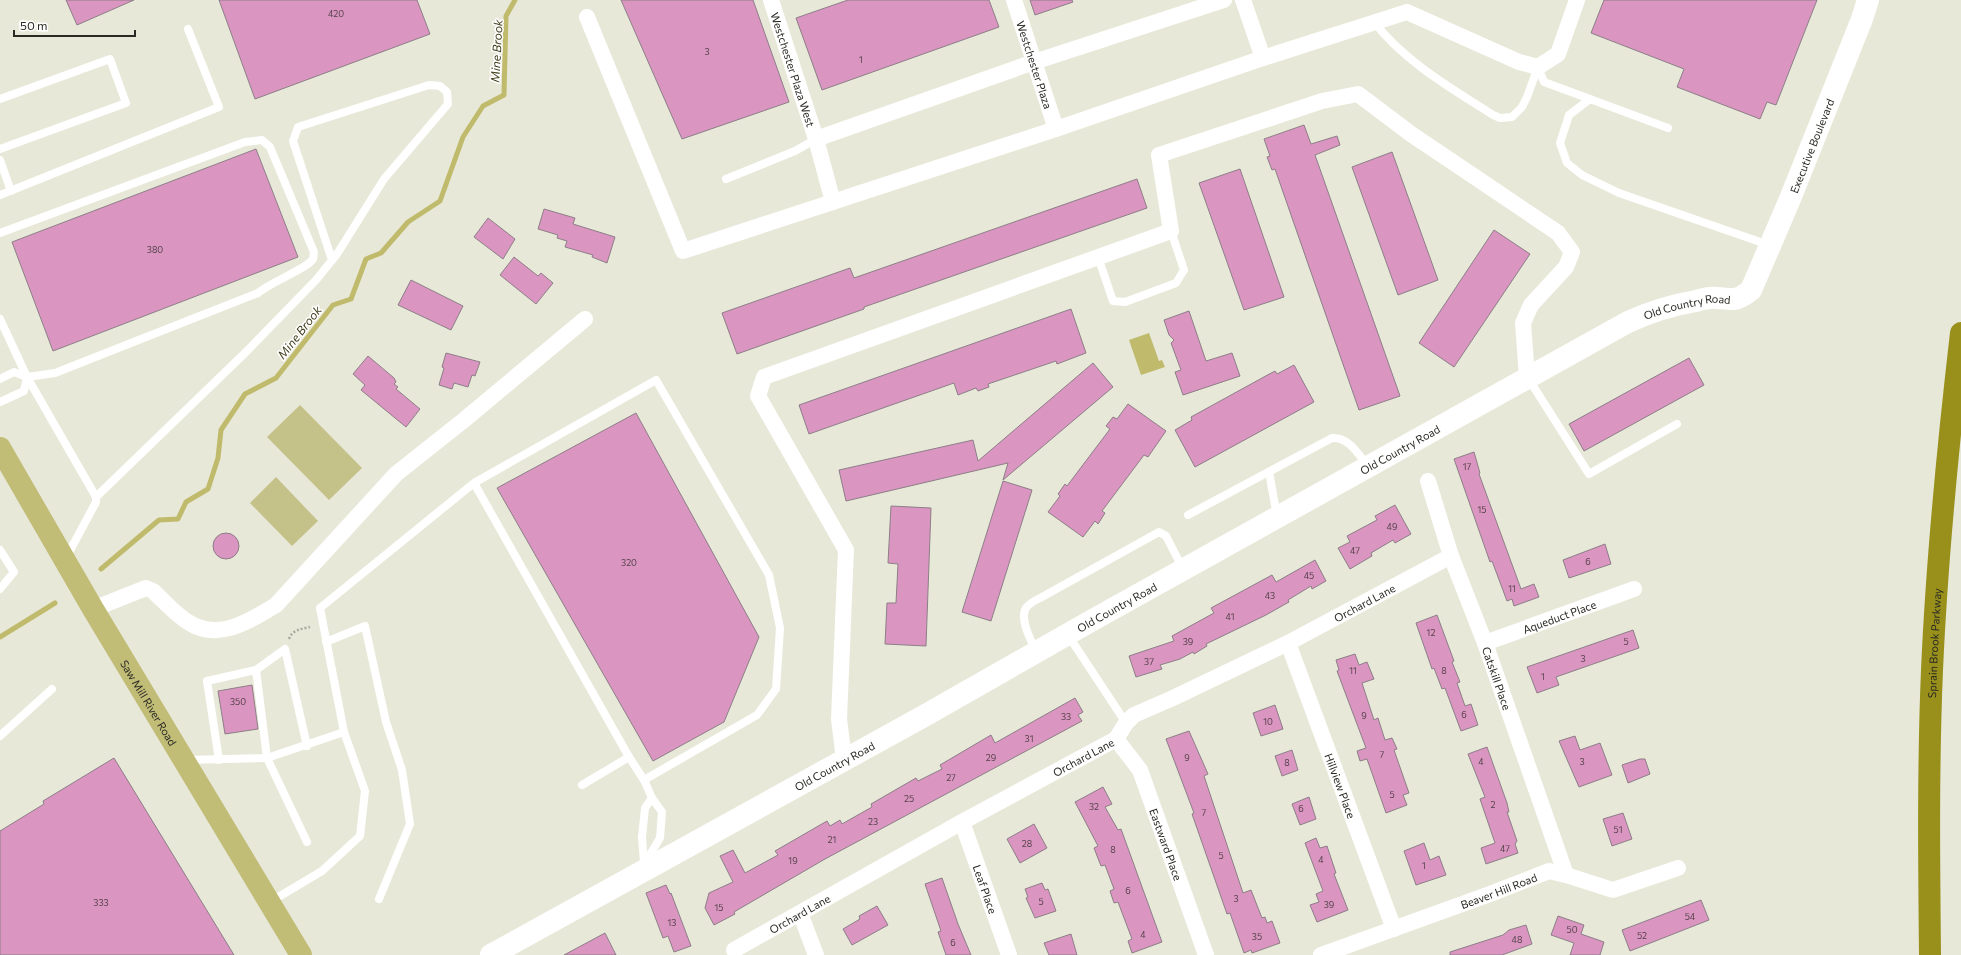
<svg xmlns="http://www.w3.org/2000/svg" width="1961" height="955" font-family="Commissioner,sans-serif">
<rect width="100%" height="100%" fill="#e8e8d9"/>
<g fill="#c5c289">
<polygon points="300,405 362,468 329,500 267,437"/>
<polygon points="276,477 318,521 292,546 250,503"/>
</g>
<polygon fill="#c0bb6c" points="1149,333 1159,361 1162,360 1165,367 1141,375 1129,340"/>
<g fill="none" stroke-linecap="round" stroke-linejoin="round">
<g stroke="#c0bb6c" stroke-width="5">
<polyline points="101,569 159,520 178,519 186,502 208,489 218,458 221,430 245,394 276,378 333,305 351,299 366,259 381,253 408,222 440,201 463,137 483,106 504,95 506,16 515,0"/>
<polyline points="0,637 55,603"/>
</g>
</g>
<g fill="#da95c1" stroke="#8c7f87">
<polygon points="66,0 134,0 77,25"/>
<polygon points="219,0 417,0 430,34 255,99"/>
<polygon points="621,0 753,0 789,102 682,139"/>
<polygon points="848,0 989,0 999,27 822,90 796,18"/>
<polygon points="1030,0 1072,0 1073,2 1035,15"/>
<polygon points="1604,0 1817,0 1776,105 1767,102 1760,119 1677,87 1684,69 1591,33"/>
<polygon points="1304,125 1311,144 1337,136 1340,145 1315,155 1400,396 1359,410 1275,169 1272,170 1267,157 1270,156 1264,139"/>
<polygon points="256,149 298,257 53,351 12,242"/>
<polygon points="1392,152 1438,280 1398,295 1352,167"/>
<polygon points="1240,169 1284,297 1244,310 1199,183"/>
<polygon points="1137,179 1147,208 864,307 864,309 737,354 722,313 850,268 854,278"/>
<polygon points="544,209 575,218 573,224 615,237 607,263 592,257 593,255 565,247 567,241 557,238 558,235 538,229"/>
<polygon points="488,218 515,239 503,259 474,237"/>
<polygon points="1494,230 1530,254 1454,367 1419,343"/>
<polygon points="514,257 538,276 541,273 553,283 536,304 500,275"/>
<polygon points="411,280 463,306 451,330 398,305"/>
<polygon points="1071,309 1086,353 1057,364 1056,361 988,384 989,387 978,391 976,388 958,395 954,383 809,434 799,405"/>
<polygon points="1189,311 1206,361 1232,353 1240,376 1183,395 1175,372 1181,370 1171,343 1174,340 1169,335 1164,320"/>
<polygon points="446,353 480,362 475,376 472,375 468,387 454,383 452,389 439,385 444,368 442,367"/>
<polygon points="368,356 394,378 396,382 394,384 398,387 396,389 420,409 406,427 361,390 365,385 353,374"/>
<polygon points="1689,358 1704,385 1584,451 1569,424"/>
<polygon points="1093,363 1113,387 1003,480 1008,463 846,501 839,470 973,440 978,461"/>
<polygon points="1294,365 1314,402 1195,467 1175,430 1192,420 1191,417 1262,378 1275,371 1277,374"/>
<polygon points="1128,404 1166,431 1148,457 1144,455 1102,511 1105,513 1098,524 1095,521 1083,537 1048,512 1060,496 1058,494 1065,484 1067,486 1110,429 1106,426 1113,417 1117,419"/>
<polygon points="636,413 759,637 724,722 653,761 497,488"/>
<polygon points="1474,452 1480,473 1479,474 1521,589 1534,584 1539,597 1514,606 1512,599 1507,601 1492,561 1490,562 1454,459"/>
<polygon points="1003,481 1032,490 991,621 962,612"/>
<polygon points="1395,505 1411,534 1395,543 1393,540 1371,553 1372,556 1350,569 1338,548 1350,542 1347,536 1377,520 1375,516"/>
<polygon points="891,506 931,508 926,646 885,644 887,603 896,603 898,564 888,563"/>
<circle cx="226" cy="546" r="13"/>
<polygon points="1605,544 1611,564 1569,578 1563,560"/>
<polygon points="1315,560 1326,581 1312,589 1311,586 1288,600 1289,602 1266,615 1206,644 1207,646 1194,654 1193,652 1180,659 1160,665 1162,669 1136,677 1129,656 1174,641 1172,636 1214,613 1211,608 1272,575 1276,582"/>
<polygon points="1437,615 1454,661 1452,662 1460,682 1457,683 1465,706 1471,704 1478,725 1461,731 1445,688 1442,689 1434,668 1432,669 1416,623"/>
<polygon points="1633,630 1639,648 1556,677 1559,685 1537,693 1527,667"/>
<polygon points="1355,654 1359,665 1367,662 1374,679 1362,683 1374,720 1378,718 1385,740 1392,738 1397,749 1394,750 1409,793 1403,795 1407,805 1386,813 1367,759 1360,761 1357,751 1366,748 1337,671 1339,670 1336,660"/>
<polygon points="252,685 258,729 225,734 218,691"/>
<polygon points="1075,698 1083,712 1078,715 1082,721 825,859 734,912 735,914 714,925 705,908 709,893 733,882 720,856 733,850 745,873 778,855 775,851 827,821 830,826 840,820 842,824 872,807 871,804 916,778 918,781 942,769 940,765 991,735 995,743"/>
<polygon points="1275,705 1283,729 1261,736 1253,713"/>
<polygon points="1189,731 1208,774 1204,776 1243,893 1251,890 1262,918 1265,917 1267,923 1272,921 1280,943 1252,953 1251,950 1244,953 1230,913 1227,914 1192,814 1194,813 1166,739"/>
<polygon points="1575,736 1580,750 1600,743 1612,775 1579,787 1559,741"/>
<polygon points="1487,747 1507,803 1509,812 1507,812 1517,841 1515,844 1518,853 1486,864 1481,848 1495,843 1480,799 1485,797 1468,754"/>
<polygon points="1292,750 1298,770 1282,776 1275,756"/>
<polygon points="114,758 234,955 0,955 0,831 44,804 43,801"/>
<polygon points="1640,759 1645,759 1650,774 1628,783 1622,765"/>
<polygon points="1103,787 1112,804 1105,807 1118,830 1121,829 1162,942 1132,953 1128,941 1132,939 1118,902 1114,903 1110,891 1114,889 1105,865 1101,866 1094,848 1098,846 1075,802"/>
<polygon points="1309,797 1316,819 1300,825 1292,804"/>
<polygon points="1623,813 1632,839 1612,846 1603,819"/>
<polygon points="1034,824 1047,848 1020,863 1007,839"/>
<polygon points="1316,838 1320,848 1327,846 1336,873 1334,874 1348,910 1317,922 1310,905 1319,902 1316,894 1323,891 1305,843"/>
<polygon points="1424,843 1430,860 1439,856 1446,875 1416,885 1404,851"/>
<polygon points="942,878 958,924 971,955 946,955 938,932 941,931 925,884"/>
<polygon points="1042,883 1045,890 1048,889 1056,911 1035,918 1026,898 1028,897 1025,889"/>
<polygon points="666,885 670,894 671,893 691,946 674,952 668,936 663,938 646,893"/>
<polygon points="1701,900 1709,920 1630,951 1622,930"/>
<polygon points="877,906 888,925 852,945 843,929 860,919 859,916"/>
<polygon points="1558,916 1584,925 1581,934 1604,942 1600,955 1570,955 1574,943 1551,935"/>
<polygon points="1526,925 1532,944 1502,955 1450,955 1450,952 1503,935 1509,930"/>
<polygon points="605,933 616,955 564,955"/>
<polygon points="1071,934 1077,955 1049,955 1044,943"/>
</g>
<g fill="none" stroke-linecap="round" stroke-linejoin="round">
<path stroke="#a8a89c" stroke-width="2.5" stroke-dasharray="2 2" stroke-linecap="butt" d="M289,639C292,630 301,629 310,627"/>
<g stroke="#fff" stroke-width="8">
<path d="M1374,22C1405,62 1451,88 1493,115L1500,118L1512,117L1522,107L1527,97L1538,67"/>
<polyline points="1538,67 1544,82 1590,99"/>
<polyline points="0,99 110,59 126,103 0,149"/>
<polyline points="1668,128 1590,99 1569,115 1560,143 1567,163 1582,175 1619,193 1769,245"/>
<polyline points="0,160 11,191"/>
<polyline points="726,179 795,151 816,139"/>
<polyline points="0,195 219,107 188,29"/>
<path d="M0,233L245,142L262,140L270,147L314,252C313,254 314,257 313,259C308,268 269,283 258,293L55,373L27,377L14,372L0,379"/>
<polyline points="1098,257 1113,301 1125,302 1176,283 1184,270 1171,231"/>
<polyline points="0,319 27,377 96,497 96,502 66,558"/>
<polyline points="1528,378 1589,474 1677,424"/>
<polyline points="0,402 24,391 27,377"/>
<polyline points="1269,472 1277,516"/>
<polyline points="96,497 246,352 316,280 337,254 384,179 448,104 447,92 440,86 429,85 298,127 293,141 332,260"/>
<path d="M1188,515L1332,438C1349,437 1358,454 1368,466"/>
<polyline points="0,550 14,572 0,589"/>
<polyline points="1068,635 1126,723"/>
<polyline points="326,642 365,626 386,722 402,770 410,824 379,899"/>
<path d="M1036,651C1031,640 1019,619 1026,608C1029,603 1036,600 1042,597L1159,532L1166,536L1183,569"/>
<polyline points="256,670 285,649 307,746"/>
<polyline points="0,736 52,689"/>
<polyline points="187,760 267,758 344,732"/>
<polyline points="219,760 207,681 256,670 267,758 307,842"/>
<polyline points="644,780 652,798 662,812 660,838 645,863"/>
<polyline points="582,785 629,757"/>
<polyline points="644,863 642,837 645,808 652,798"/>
<polyline points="270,902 322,871 360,836 365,791 344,732 320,608 474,483 656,380 769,575 780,628 776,689 757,715 644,780 629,757 474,483"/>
</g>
<g stroke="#fff" stroke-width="16">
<path id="s1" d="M771,0L816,139L833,202"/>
<path id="s2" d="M1014,0L1056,129"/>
<polyline points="1243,0 1263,58"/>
<polyline points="587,17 683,251 1056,129 1263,58 1407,12 1519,62 1538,67 1558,54 1577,0"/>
<polyline points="816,139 1034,62 1224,0"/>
<path id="s3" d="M1428,481L1451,556L1485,643L1566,875"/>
<path d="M93,609L146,588L153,591C164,601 175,614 188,622C218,642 250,621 276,605L396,474L464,420L585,319"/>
<path id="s4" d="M1288,643L1394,929"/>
<path id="s5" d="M1485,643L1634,589"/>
<path id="s6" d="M1116,739L1140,770L1206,955"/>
<polyline points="844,759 839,719 846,550 758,396 764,377 1171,231 1159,155 1322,101 1358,94 1411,134 1558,233 1572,252 1566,267 1531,305 1523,323 1527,377"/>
<path id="s7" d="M962,822L1009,955"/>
<polyline points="800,913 816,955"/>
<path id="s8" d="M734,950L962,822L1116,739L1126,723L1134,715L1173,698L1288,643L1451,556"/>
<path id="s9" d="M1321,955L1490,894L1549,871L1566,875L1613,890L1678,868"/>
</g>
<path stroke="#fff" stroke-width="22" id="s10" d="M491,955L924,716L1098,617L1628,322C1650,312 1672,305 1696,301C1702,299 1710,297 1717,298C1734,299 1736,302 1751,290L1790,199L1862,19L1868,0"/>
<path stroke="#c1bc76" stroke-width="22" id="s11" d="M0,448L93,609L301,955"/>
<path stroke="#98901b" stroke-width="22" id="s12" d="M1930,955C1929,860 1928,765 1932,670C1937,557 1948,445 1961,333"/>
</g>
<g text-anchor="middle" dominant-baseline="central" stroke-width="3" stroke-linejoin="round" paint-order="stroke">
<g font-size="9" fill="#56444b">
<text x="336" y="13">420</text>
<text x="707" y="51">3</text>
<text x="861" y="59">1</text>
<text x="155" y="249">380</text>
<text x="1467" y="466">17</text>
<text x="1482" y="509">15</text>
<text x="1392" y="526">49</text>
<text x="1355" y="550">47</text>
<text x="1588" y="561">6</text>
<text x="629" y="562">320</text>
<text x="1309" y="575">45</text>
<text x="1512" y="588">11</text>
<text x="1270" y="595">43</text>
<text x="1230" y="616">41</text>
<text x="1431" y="632">12</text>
<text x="1188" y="641">39</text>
<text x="1626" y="641">5</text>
<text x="1583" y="658">3</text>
<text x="1149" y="661">37</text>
<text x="1353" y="670">11</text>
<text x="1444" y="670">8</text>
<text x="1543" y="676">1</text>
<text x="238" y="701">350</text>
<text x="1464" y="714">6</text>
<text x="1364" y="715">9</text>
<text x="1066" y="716">33</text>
<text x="1268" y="721">10</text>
<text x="1029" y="738">31</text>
<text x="1382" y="754">7</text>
<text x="991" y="757">29</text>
<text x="1187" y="757">9</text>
<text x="1481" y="761">4</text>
<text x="1582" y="761">3</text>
<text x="1287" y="762">8</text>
<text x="951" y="777">27</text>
<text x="1392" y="794">5</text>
<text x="909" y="798">25</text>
<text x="1493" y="804">2</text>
<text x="1094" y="806">32</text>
<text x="1301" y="808">6</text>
<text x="1204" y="812">7</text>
<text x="873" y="821">23</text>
<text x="1618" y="829">51</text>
<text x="832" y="839">21</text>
<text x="1027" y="843">28</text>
<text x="1505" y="848">47</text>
<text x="1113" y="849">8</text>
<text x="1221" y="855">5</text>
<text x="1321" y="859">4</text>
<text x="793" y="860">19</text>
<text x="1424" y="865">1</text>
<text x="1128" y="890">6</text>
<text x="1236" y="898">3</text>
<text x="1041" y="901">5</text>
<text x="101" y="902">333</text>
<text x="1329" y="904">39</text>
<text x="719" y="907">15</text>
<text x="1690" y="916">54</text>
<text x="672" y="922">13</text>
<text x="1572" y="929">50</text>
<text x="1143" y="934">4</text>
<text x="1642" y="935">52</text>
<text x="1257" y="936">35</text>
<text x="1517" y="939">48</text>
<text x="953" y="942">6</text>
</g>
<g font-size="11" fill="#2a2924" stroke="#fff">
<text stroke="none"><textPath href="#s2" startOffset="68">Westchester Plaza</textPath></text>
<text stroke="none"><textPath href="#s1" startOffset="73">Westchester Plaza West</textPath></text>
<text stroke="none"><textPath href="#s10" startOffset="1587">Executive Boulevard</textPath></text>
<text stroke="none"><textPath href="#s10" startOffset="1363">Old Country Road</textPath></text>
<text stroke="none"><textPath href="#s10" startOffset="1040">Old Country Road</textPath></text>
<text stroke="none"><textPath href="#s8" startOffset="723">Orchard Lane</textPath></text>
<text stroke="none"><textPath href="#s10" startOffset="716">Old Country Road</textPath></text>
<text stroke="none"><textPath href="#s5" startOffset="79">Aqueduct Place</textPath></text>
<text stroke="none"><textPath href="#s12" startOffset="312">Sprain Brook Parkway</textPath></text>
<text stroke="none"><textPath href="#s3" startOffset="209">Catskill Place</textPath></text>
<text stroke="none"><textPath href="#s11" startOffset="295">Saw Mill River Road</textPath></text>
<text stroke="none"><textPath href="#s8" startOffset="399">Orchard Lane</textPath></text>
<text stroke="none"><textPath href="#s10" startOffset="392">Old Country Road</textPath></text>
<text stroke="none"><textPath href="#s4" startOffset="152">Hillview Place</textPath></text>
<text stroke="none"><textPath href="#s6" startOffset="118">Eastward Place</textPath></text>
<text stroke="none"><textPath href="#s7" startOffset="71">Leaf Place</textPath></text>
<text stroke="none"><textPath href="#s9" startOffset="189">Beaver Hill Road</textPath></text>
<text stroke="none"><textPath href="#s8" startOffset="75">Orchard Lane</textPath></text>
</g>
<g font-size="12" font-style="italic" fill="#3f3d1b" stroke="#fff">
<text transform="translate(496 51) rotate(-87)">Mine Brook</text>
<text transform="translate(299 332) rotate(-52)">Mine Brook</text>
</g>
</g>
<path d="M14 30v6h121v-6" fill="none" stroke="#2a2924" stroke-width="2"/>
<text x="20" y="30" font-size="12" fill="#2a2924" stroke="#ffffff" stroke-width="3" paint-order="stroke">50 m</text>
</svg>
